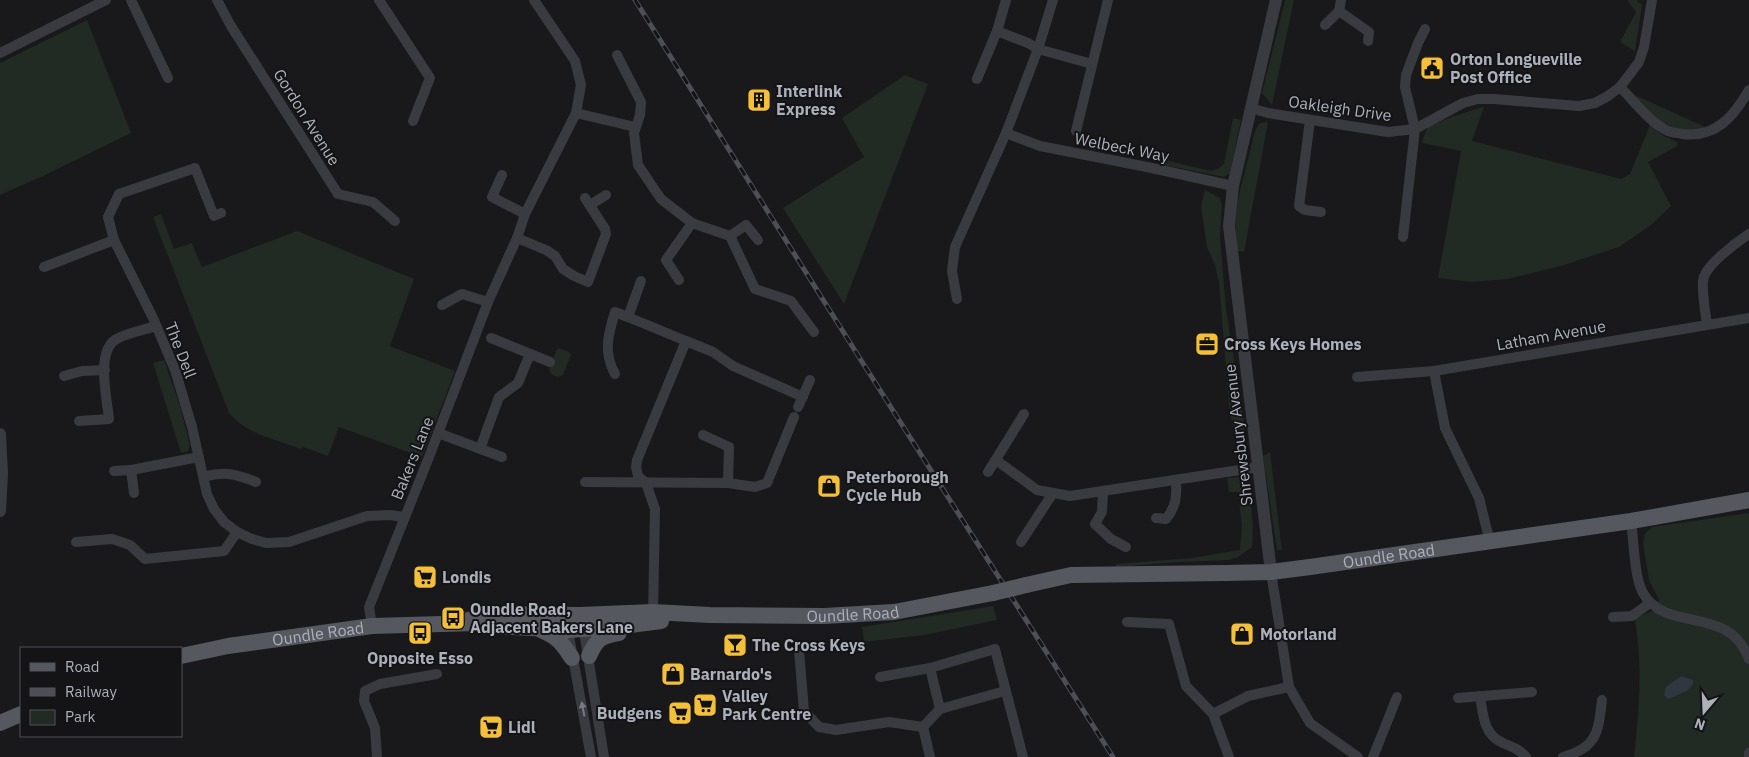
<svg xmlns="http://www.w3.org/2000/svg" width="1749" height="757" font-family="'IBM Plex Sans',sans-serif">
<rect width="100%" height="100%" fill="#19191c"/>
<g fill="#212a23">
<polygon points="1285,0 1294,0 1272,105 1262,93"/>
<polygon points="1627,0 1636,0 1642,5 1635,51 1620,42 1636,12"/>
<polygon points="87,20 131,133 43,176 0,195 0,63"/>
<polygon points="905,75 928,84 844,304 783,208 864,157 842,118"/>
<path d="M1635,95L1707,128C1679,138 1650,118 1635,95Z"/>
<path d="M1484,107L1472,141L1621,179L1630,174L1650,125L1662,135L1677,142V146L1648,162L1671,206L1651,225L1619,247L1561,266L1508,279L1471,282L1438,278L1461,151L1422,143C1423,138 1425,132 1428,128C1435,122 1474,109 1484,107Z"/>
<polygon points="1233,118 1241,120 1230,173 1224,177 1159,164 1160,159 1211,171 1219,168 1224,164"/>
<path d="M1268,122L1244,252L1237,251C1233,212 1240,189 1250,152C1253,141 1253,132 1260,123Z"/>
<polygon points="1205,190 1220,198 1222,205 1220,236 1226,309 1245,430 1241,433 1234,433 1229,405 1219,282 1215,265 1207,247 1201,206"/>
<path d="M161,214L174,249L192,243L202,267L297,231L414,279L390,346L455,371L422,457L339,427L328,456L303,447L301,449C277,440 246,434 229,413L153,217Z"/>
<polygon points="559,348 569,352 571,355 563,375 558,377 552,375 549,370 556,351"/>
<polygon points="164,360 180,406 190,445 188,451 181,453 153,363"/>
<polygon points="1270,452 1282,550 1277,550 1263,456"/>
<polygon points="1249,476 1253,530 1252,547 1238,557 1229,560 1178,562 1116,567 1116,564 1192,558 1240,550 1242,525 1238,492 1229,492 1227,478"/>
<path d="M1749,513V757H1634C1639,711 1643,666 1635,620C1642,614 1650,613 1657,608L1659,600L1649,580L1643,543L1645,534L1652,527Z"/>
<polygon points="993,606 997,620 924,635 864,642 862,627"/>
</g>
<polygon fill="#2f3740" points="1681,676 1693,680 1693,684 1687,691 1668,699 1664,695 1666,687"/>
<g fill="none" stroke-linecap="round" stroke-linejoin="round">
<g stroke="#3a3b41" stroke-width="10">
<polyline points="131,0 168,78"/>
<polyline points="217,0 231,26 338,194 373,202 395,221"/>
<polyline points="379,0 430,78 413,121"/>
<polyline points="1339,11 1369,32 1368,41"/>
<polyline points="1325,25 1339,11 1341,0"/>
<polyline points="997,31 1028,43 1038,49 1092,64"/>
<polyline points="0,53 106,0"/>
<polyline points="617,55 641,102 640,115 634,133 638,165 661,199 692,223 730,236 755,289 791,301 814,332"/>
<polyline points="977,79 997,31 1006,0"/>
<path d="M1620,87C1635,102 1649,122 1668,131C1673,133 1679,133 1683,134C1716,138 1734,116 1749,90"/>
<polyline points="1250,108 1268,113 1388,132 1415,129 1463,103 1478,99 1494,99 1579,106 1595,103 1608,96 1620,87 1639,62 1644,47 1652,0"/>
<polyline points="576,113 635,127"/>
<polyline points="1310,120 1299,206 1305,210 1321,212"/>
<polyline points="1076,131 1108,0"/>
<polyline points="1006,133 1040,146 1152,168 1233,186"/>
<polyline points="502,175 492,197 525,214"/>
<polyline points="590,205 606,195"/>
<polyline points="221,213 214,216 195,168 119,194 108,217 114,240 153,318 175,370 192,427 207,494 214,509 224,522 237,532 252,539 266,543 289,542 367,516 390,515 404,517"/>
<polyline points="730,236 746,225 758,240"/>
<polyline points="1403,237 1415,129 1405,87 1406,75 1418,43 1425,29"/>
<polyline points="517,238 546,250 555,256 563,269 574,276 588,282 606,234 605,229 585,198"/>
<polyline points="44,267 114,240"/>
<polyline points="679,280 666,260 692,223"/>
<polyline points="641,281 628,317 686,341"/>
<polyline points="957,299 952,271 955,247 1006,133 1038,49 1053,0"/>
<polyline points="442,305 462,294 488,302"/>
<path d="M1707,324C1705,310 1702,294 1703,281C1704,266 1737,242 1749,234"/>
<polyline points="491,338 550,362"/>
<polyline points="1434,371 1445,428 1479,498 1490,542"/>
<path d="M615,374C603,352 608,335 615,312L628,317"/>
<polyline points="64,376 82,371 105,370"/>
<polyline points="1357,377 1434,371 1749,318"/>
<polyline points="798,407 810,380"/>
<path d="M79,421L109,419C107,398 96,353 115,340C125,333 145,330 156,326"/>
<polyline points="438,433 502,457"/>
<polyline points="703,435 729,447 728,483"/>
<polyline points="480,449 499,397 518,383 530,354"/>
<polyline points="996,460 1037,490 1070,496 1259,467"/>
<polyline points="114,471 131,470"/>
<polyline points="988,472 1024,414"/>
<path d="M204,477C225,471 236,474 256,482"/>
<polyline points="585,482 728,483 755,487 767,483 794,417"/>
<polyline points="1103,492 1102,512 1095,524 1111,539 1126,547"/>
<polyline points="134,493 131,470 199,457"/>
<path d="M1156,518L1166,519C1176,507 1177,496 1176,481"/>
<path d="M1631,521C1634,541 1634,577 1643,593C1667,634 1729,604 1749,659"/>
<polyline points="76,542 112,539 130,545 145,559 224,551 237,532"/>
<polyline points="1021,542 1053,493"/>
<polyline points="1271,572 1289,687 1310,723 1358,757"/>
<polyline points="653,616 655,509 646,483 638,476 636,467 637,460 686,341 713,352 733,366 803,397"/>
<polyline points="1613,617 1632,616 1650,603"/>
<polyline points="1127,622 1169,624 1186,686 1213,714 1229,757"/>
<polyline points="567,625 591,757"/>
<polyline points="583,625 604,757"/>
<polyline points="372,626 369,607 429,457 488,302 517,238 525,214 576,113 581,85 575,61 534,0"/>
<polyline points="799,650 804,711 819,727 836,730 889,722 923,727"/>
<polyline points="930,668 940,709"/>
<polyline points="880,677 930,668 995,649 1023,757"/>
<path d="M1480,696C1483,713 1483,735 1503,743C1512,747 1520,749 1526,757"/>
<polyline points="1458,698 1532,692"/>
<polyline points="1213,714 1248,696 1289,687"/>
<polyline points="377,757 375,728 364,701 365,691 380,684 437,674"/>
<polyline points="930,757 923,727 940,709 1005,691"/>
<polyline points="1373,757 1397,697"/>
<path d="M1563,757C1598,747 1598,732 1602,700"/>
<polyline points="1749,757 1749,753"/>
</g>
<g stroke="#3a3b41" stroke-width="12">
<polyline points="0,434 2,474 0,511"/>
<polyline points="1271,572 1229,226 1233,186 1276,0"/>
</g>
<g stroke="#565860" stroke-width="16">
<path id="s1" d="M1026,585L1071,575L1226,573L1271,572L1310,567L1631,521L1749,500"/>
<path id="s2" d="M455,623L494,614L580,615L653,612L710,615L824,616L894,612L993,593"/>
<path d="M541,630C558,637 562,643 572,658"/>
<path id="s3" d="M181,656L228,646L372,626L477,623L495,626L568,630L615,627L661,621"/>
<path d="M589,656C597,638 600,637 619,633"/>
<polyline points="0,723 21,714"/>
</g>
<g stroke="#4d4f56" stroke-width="5">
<polyline id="rail" points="635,0 859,357 1113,757"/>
</g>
<use href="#rail" stroke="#141417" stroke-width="3" stroke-dasharray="9" stroke-linecap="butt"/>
<polyline stroke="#565860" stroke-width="16" points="993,593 1026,585"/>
</g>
<defs><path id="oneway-solid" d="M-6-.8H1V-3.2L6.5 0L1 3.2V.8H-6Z" transform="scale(1.25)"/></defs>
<use fill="#797b84" href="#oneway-solid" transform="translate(583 709) rotate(-101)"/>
<defs>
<g id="civic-square" transform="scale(1.25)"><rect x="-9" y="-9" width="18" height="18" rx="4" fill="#f4c039" stroke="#141417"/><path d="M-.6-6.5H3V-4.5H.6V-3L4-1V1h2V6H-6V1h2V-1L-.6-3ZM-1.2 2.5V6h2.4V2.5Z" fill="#111"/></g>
<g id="building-square" transform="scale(1.25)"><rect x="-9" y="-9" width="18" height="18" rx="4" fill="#f4c039" stroke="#141417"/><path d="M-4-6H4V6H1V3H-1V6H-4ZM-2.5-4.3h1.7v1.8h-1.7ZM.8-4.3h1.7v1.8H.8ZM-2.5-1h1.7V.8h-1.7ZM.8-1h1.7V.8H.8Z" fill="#111"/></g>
<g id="office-square" transform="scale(1.25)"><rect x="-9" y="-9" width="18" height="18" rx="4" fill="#f4c039" stroke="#141417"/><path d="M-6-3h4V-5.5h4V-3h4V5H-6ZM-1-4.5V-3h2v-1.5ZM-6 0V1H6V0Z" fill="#111"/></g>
<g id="shop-square" transform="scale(1.25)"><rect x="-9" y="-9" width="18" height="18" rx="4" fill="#f4c039" stroke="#141417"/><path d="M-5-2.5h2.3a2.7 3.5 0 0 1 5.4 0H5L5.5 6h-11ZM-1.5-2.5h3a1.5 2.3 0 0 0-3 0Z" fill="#111"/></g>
<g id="supermarket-square" transform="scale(1.25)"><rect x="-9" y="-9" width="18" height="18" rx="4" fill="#f4c039" stroke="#141417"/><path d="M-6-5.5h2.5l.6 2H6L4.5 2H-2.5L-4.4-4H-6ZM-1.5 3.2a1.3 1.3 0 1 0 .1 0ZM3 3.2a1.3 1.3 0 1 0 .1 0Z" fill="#111"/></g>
<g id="bus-square" transform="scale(1.25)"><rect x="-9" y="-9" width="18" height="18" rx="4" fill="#f4c039" stroke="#141417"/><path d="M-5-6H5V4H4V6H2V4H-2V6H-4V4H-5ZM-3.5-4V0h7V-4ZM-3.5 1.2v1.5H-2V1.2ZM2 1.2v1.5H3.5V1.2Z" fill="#111"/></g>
<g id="bar-square" transform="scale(1.25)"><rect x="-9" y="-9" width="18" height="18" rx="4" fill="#f4c039" stroke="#141417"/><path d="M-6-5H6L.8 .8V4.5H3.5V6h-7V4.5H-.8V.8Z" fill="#111"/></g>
</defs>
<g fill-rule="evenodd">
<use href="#civic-square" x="1432" y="68"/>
<use href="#building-square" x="759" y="100"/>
<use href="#office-square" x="1207" y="344"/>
<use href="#shop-square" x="829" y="486"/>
<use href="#supermarket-square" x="425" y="577"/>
<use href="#bus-square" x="453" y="618"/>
<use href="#bus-square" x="420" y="633"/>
<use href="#shop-square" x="1242" y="634"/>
<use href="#bar-square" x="735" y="645"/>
<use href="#shop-square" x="673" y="674"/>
<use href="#supermarket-square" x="705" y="705"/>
<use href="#supermarket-square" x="680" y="713"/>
<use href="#supermarket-square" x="491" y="727"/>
</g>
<g text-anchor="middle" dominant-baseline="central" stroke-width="4" stroke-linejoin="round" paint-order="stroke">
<g font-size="16" font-weight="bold" fill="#acb0bb" stroke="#141417" text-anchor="start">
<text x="1450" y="59">Orton Longueville<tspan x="1450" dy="18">Post Office</tspan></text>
<text x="776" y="91">Interlink<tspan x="776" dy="18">Express</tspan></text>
<text x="1224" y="344">Cross Keys Homes</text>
<text x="846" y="477">Peterborough<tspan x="846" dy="18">Cycle Hub</tspan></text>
<text x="442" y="577">Londis</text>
<text x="470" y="609">Oundle Road,<tspan x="470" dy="18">Adjacent Bakers Lane</tspan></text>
<text x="1260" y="634">Motorland</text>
<text x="752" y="645">The Cross Keys</text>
<text x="420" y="658" text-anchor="middle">Opposite Esso</text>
<text x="690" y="674">Barnardo's</text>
<text x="722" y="696">Valley<tspan x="722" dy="18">Park Centre</tspan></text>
<text x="662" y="713" text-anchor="end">Budgens</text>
<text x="508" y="727">Lidl</text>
</g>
<g font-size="16" fill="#acb0bb" stroke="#141417">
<text transform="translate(1340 108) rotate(8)">Oakleigh Drive</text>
<text transform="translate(307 117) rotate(58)">Gordon Avenue</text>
<text transform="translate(1122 147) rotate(11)">Welbeck Way</text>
<text transform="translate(1551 335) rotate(-10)">Latham Avenue</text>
<text transform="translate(181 350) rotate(69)">The Dell</text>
<text transform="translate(1238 435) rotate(-97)">Shrewsbury Avenue</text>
<text transform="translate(412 458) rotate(-68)">Bakers Lane</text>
<text stroke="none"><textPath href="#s1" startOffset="365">Oundle Road</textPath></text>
<text stroke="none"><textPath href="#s2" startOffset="399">Oundle Road</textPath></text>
<text stroke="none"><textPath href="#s3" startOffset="139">Oundle Road</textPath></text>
</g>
</g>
<rect x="20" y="647" width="162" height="90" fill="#141417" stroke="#515259"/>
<rect x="30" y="663" width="25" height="8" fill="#565860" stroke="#515259"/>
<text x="65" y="672" font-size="15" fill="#acb0bb">Road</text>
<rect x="30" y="688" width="25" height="8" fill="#4d4f56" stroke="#515259"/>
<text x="65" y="697" font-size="15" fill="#acb0bb">Railway</text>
<rect x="30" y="710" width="25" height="15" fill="#212a23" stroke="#515259"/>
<text x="65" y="722" font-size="15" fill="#acb0bb">Park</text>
<g transform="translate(1704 712) rotate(199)" stroke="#141417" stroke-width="4" paint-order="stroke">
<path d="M0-4L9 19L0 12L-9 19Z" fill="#acb0bb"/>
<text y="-8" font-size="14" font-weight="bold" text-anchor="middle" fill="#acb0bb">N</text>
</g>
</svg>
